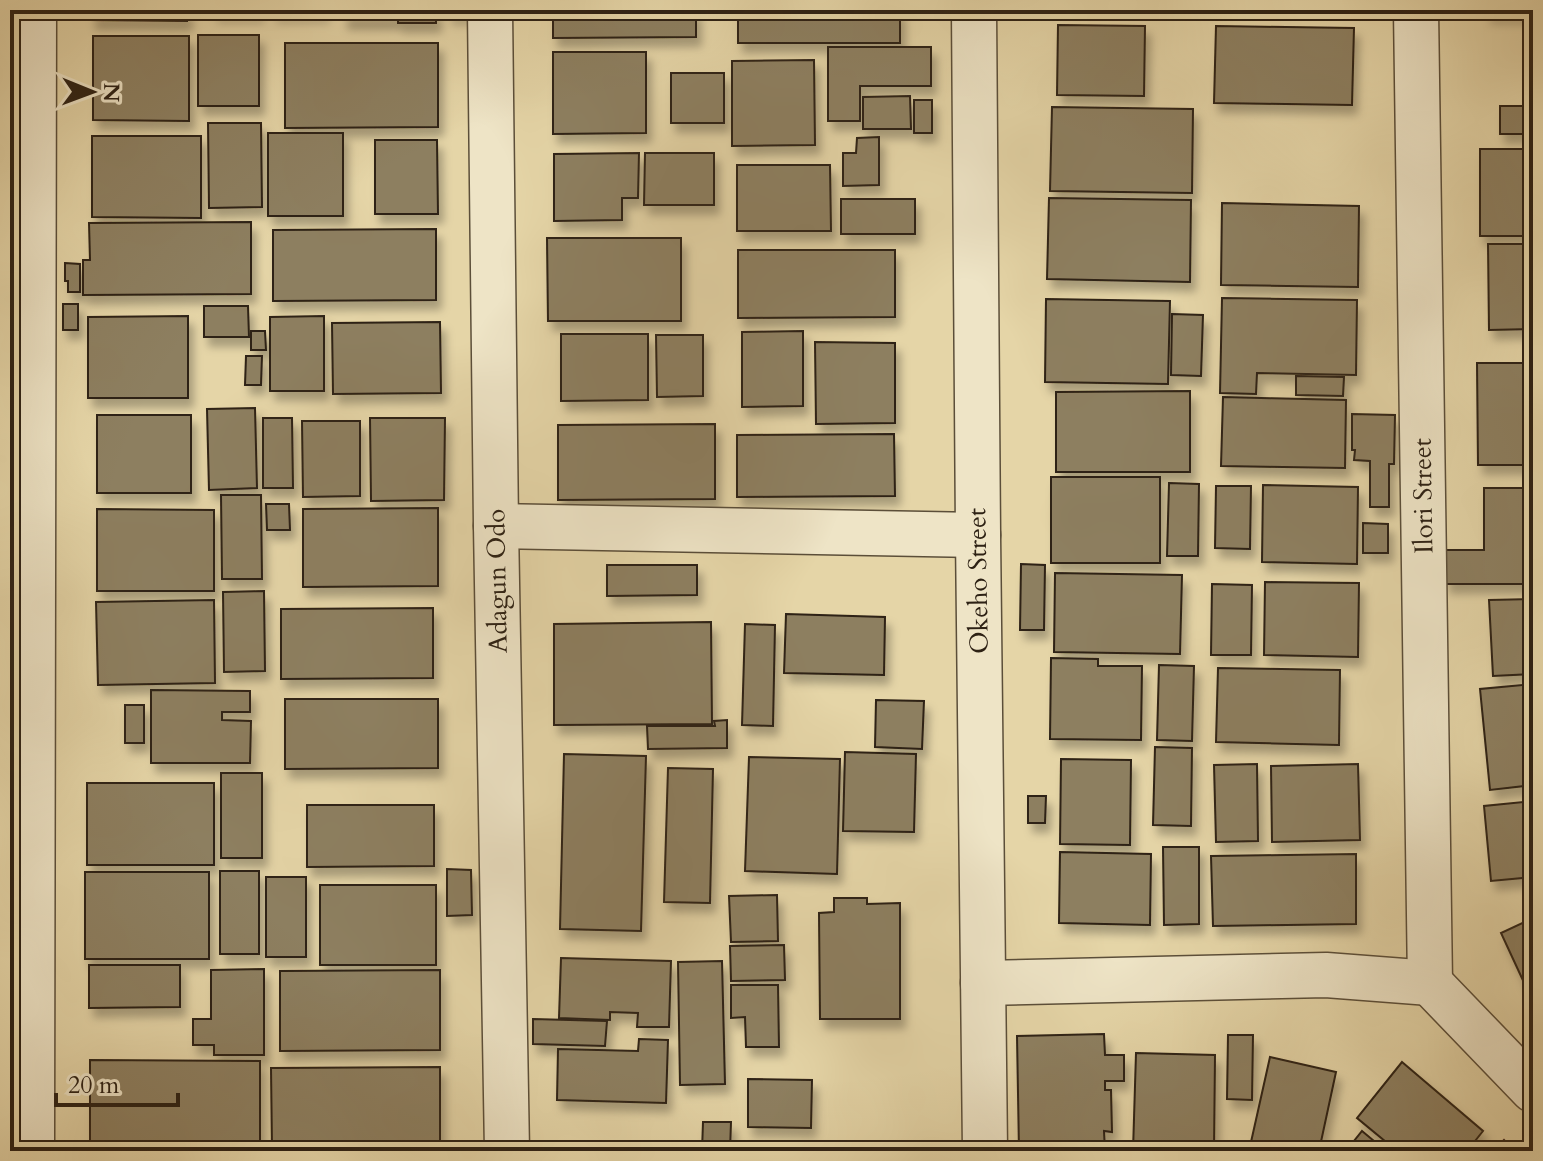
<svg xmlns="http://www.w3.org/2000/svg" width="1543" height="1161" font-family="Cardo,serif">
<defs>
<filter id="shadow"><feDropShadow dx="5" dy="9" stdDeviation="4" flood-color="#0004"/></filter>
</defs>
<rect width="100%" height="100%" fill="#e5d5a7"/>
<filter id="stains"><feTurbulence type="fractalNoise" baseFrequency=".0025" numOctaves="4"/><feColorMatrix values="0 0 0 0 .2 0 0 0 0 .09 0 0 0 0 .02 0 0 0 .5 -.17"/></filter>
<radialGradient id="worn" r=".72"><stop offset=".6" stop-color="#630" stop-opacity="0"/><stop offset="1" stop-color="#630" stop-opacity=".3"/></radialGradient>
<g fill="#8d7f60" stroke="#2d2114" stroke-width="2" filter="url(#shadow)">
<polygon points="91,10 187,10 187,21 91,20"/>
<rect x="213" y="10" width="46" height="3"/>
<rect x="272" y="10" width="52" height="3"/>
<polygon points="343,10 436,10 436,23 398,23 398,20 343,20"/>
<polygon points="448,10 470,10 470,14 448,15"/>
<polygon points="553,10 696,10 696,37 553,38"/>
<rect x="738" y="10" width="162" height="33"/>
<rect x="1486" y="10" width="47" height="4"/>
<polygon points="1058,25 1145,26 1144,96 1057,95"/>
<polygon points="1216,26 1354,28 1352,105 1214,103"/>
<rect x="198" y="35" width="61" height="71"/>
<polygon points="93,36 189,36 189,121 93,120"/>
<polygon points="285,43 438,43 438,127 285,128"/>
<polygon points="828,47 931,47 931,86 860,86 860,121 828,121"/>
<polygon points="553,52 646,52 646,133 553,134"/>
<polygon points="814,60 815,145 732,146 732,61"/>
<rect x="671" y="73" width="53" height="50"/>
<polygon points="910,96 911,129 863,129 863,97"/>
<rect x="914" y="100" width="18" height="33"/>
<rect x="1500" y="106" width="33" height="28"/>
<polygon points="1052,107 1193,109 1192,193 1050,191"/>
<polygon points="208,123 261,123 262,207 209,208"/>
<rect x="268" y="133" width="75" height="83"/>
<polygon points="92,136 201,136 201,218 92,217"/>
<polygon points="879,137 879,185 843,186 843,153 856,153 857,138"/>
<polygon points="375,140 437,140 438,214 375,214"/>
<rect x="1480" y="149" width="53" height="87"/>
<polygon points="639,153 638,198 622,198 622,220 554,221 554,154"/>
<polygon points="645,153 714,153 714,205 644,205"/>
<polygon points="737,165 830,165 831,231 737,231"/>
<polygon points="1049,198 1191,200 1190,282 1047,279"/>
<rect x="841" y="199" width="74" height="35"/>
<polygon points="1222,203 1359,206 1358,287 1221,285"/>
<polygon points="251,222 251,294 83,295 83,260 90,260 89,223"/>
<polygon points="436,229 436,300 273,301 273,230"/>
<polygon points="547,238 681,238 681,321 548,321"/>
<polygon points="1488,244 1533,244 1533,329 1489,330"/>
<polygon points="738,250 895,250 895,317 738,318"/>
<polygon points="65,263 80,264 80,292 68,292 68,281 65,281"/>
<polygon points="1222,298 1357,300 1356,375 1257,373 1256,394 1220,393"/>
<polygon points="1046,299 1170,301 1168,384 1045,382"/>
<rect x="63" y="304" width="15" height="26"/>
<polygon points="204,306 248,306 249,337 204,337"/>
<polygon points="1172,314 1203,315 1201,376 1171,375"/>
<polygon points="188,316 188,398 88,398 88,317"/>
<polygon points="324,316 324,391 270,391 270,317"/>
<polygon points="440,322 441,393 333,394 332,323"/>
<polygon points="251,331 265,331 266,350 251,350"/>
<polygon points="803,331 803,406 742,407 742,332"/>
<polygon points="561,334 648,334 648,400 561,401"/>
<polygon points="656,335 703,335 703,396 657,397"/>
<polygon points="815,342 895,343 895,423 816,424"/>
<polygon points="246,356 262,356 261,385 245,385"/>
<polygon points="1477,363 1533,363 1533,465 1478,465"/>
<polygon points="1296,376 1344,377 1343,396 1296,395"/>
<polygon points="1190,391 1190,472 1056,472 1056,392"/>
<polygon points="1223,397 1346,400 1345,468 1221,466"/>
<polygon points="255,408 257,488 209,490 207,409"/>
<polygon points="1352,414 1395,415 1394,464 1389,464 1389,507 1370,507 1370,461 1354,460 1355,450 1352,450"/>
<rect x="97" y="415" width="94" height="78"/>
<polygon points="263,418 292,418 293,488 263,488"/>
<polygon points="370,418 445,418 444,500 371,501"/>
<polygon points="302,421 360,421 360,496 303,497"/>
<polygon points="715,424 715,499 558,500 558,425"/>
<polygon points="894,434 895,496 737,497 737,435"/>
<rect x="1051" y="477" width="109" height="86"/>
<polygon points="1169,483 1199,484 1198,556 1167,556"/>
<polygon points="1263,485 1358,487 1357,564 1262,562"/>
<polygon points="1216,486 1251,486 1250,549 1215,548"/>
<polygon points="1484,488 1533,488 1533,584 1445,584 1445,550 1484,550"/>
<polygon points="221,495 261,495 262,579 222,579"/>
<polygon points="266,504 289,504 290,530 267,530"/>
<polygon points="438,508 438,586 303,587 303,509"/>
<polygon points="97,509 214,510 214,591 97,591"/>
<polygon points="1363,523 1388,524 1388,553 1363,553"/>
<polygon points="1021,564 1045,565 1044,630 1020,630"/>
<polygon points="607,565 697,565 697,595 607,596"/>
<polygon points="1055,573 1182,575 1180,654 1054,652"/>
<polygon points="1265,582 1359,583 1358,657 1264,655"/>
<polygon points="1212,584 1252,585 1251,655 1211,655"/>
<polygon points="264,591 265,671 224,672 223,592"/>
<polygon points="1533,599 1533,674 1493,676 1489,600"/>
<polygon points="214,600 215,683 98,685 96,602"/>
<polygon points="433,608 433,678 281,679 281,609"/>
<polygon points="786,614 885,617 884,675 784,673"/>
<polygon points="711,622 712,724 554,725 554,624"/>
<polygon points="745,624 775,625 773,726 742,725"/>
<polygon points="1051,658 1098,659 1098,666 1142,666 1141,740 1050,739"/>
<polygon points="1159,665 1194,666 1192,741 1157,740"/>
<polygon points="1218,668 1340,670 1339,745 1216,742"/>
<polygon points="1533,684 1533,785 1490,790 1480,689"/>
<polygon points="151,690 250,691 250,712 222,712 222,720 251,721 250,763 151,763"/>
<polygon points="285,699 438,699 438,768 285,769"/>
<polygon points="876,700 924,701 922,749 875,747"/>
<rect x="125" y="705" width="19" height="38"/>
<polygon points="727,720 727,748 648,749 647,726 715,726 714,721"/>
<polygon points="1155,747 1192,748 1191,826 1153,825"/>
<polygon points="845,752 916,754 914,832 843,831"/>
<polygon points="564,754 646,756 641,931 560,929"/>
<polygon points="749,757 840,759 837,874 745,871"/>
<polygon points="1061,759 1131,760 1130,845 1060,844"/>
<polygon points="1257,764 1258,841 1216,842 1214,765"/>
<polygon points="1358,764 1360,840 1272,842 1271,766"/>
<polygon points="668,768 713,769 710,903 664,902"/>
<rect x="221" y="773" width="41" height="85"/>
<rect x="87" y="783" width="127" height="82"/>
<polygon points="1028,796 1046,796 1045,823 1028,823"/>
<polygon points="1533,801 1533,877 1491,881 1484,806"/>
<polygon points="307,805 434,805 434,866 307,867"/>
<polygon points="1163,847 1199,847 1199,924 1164,925"/>
<polygon points="1060,852 1151,854 1150,925 1059,923"/>
<polygon points="1356,854 1356,924 1213,926 1211,856"/>
<polygon points="447,869 471,870 472,915 447,916"/>
<rect x="220" y="871" width="39" height="83"/>
<rect x="85" y="872" width="124" height="87"/>
<rect x="266" y="877" width="40" height="80"/>
<rect x="320" y="885" width="116" height="80"/>
<polygon points="777,895 778,941 731,942 729,896"/>
<polygon points="834,898 867,898 867,904 900,903 900,1019 820,1019 819,913 834,912"/>
<polygon points="1533,918 1533,1002 1501,933"/>
<polygon points="784,945 785,980 731,981 730,946"/>
<polygon points="561,958 671,961 669,1027 637,1027 638,1013 610,1012 610,1020 559,1018"/>
<polygon points="722,961 725,1084 680,1085 678,962"/>
<polygon points="89,965 180,965 180,1007 89,1008"/>
<polygon points="264,969 264,1055 214,1055 214,1045 193,1045 193,1019 211,1019 211,970"/>
<polygon points="440,970 440,1050 280,1051 280,971"/>
<polygon points="731,985 778,985 779,1047 746,1047 745,1017 731,1018"/>
<polygon points="533,1019 607,1021 605,1046 533,1044"/>
<polygon points="1104,1034 1105,1055 1124,1055 1124,1081 1105,1081 1105,1090 1111,1090 1112,1132 1104,1131 1105,1151 1019,1151 1017,1036"/>
<polygon points="1228,1035 1253,1035 1252,1100 1227,1099"/>
<polygon points="639,1039 668,1040 666,1103 557,1100 558,1049 638,1051"/>
<polygon points="1136,1053 1215,1055 1214,1151 1133,1151"/>
<polygon points="1270,1057 1336,1072 1319,1151 1249,1151"/>
<polygon points="90,1060 260,1061 260,1144 90,1143"/>
<polygon points="1402,1062 1483,1131 1467,1151 1397,1151 1357,1118"/>
<polygon points="440,1067 440,1147 272,1149 271,1068"/>
<polygon points="748,1079 812,1080 811,1128 748,1127"/>
<polygon points="703,1122 731,1122 730,1151 702,1151"/>
<polygon points="1362,1131 1386,1151 1346,1151"/>
<polygon points="1504,1140 1515,1151 1493,1151"/>
</g>
<g fill="none" stroke-linecap="round" stroke-linejoin="round">
<g stroke="#5b4e39" stroke-width="47">
<g id="minor">
<polyline points="490,10 496,526 507,1151"/>
<polyline points="974,10 978,535 985,1151"/>
<polyline points="1416,10 1430,983"/>
<polyline points="496,526 978,535"/>
<polyline points="983,983 1326,975 1430,983"/>
<polyline points="1430,983 1533,1090"/>
<polyline points="32,1151 34,10"/>
</g>
</g>
<use href="#minor" stroke="#eee4c6" stroke-width="44"/>
</g>
<g text-anchor="middle" dominant-baseline="central" stroke-width="8" stroke-linejoin="round" paint-order="stroke">
<g font-size="26" fill="#2d2114" stroke="#eee4c6">
<text transform="translate(1423 496) rotate(-91)">Ilori Street</text>
<text transform="translate(497 581) rotate(-91)">Adagun Odo</text>
<text transform="translate(978 581) rotate(-91)">Okeho Street</text>
</g>
</g>
<rect width="1543" height="1161" fill="none" stroke="#e5d5a7" stroke-width="40"/>
<rect x="12" y="12" width="1519" height="1137" fill="none" stroke="#2d2114" stroke-width="4"/>
<rect x="20" y="20" width="1503" height="1121" fill="none" stroke="#2d2114" stroke-width="2"/>
<g transform="translate(92 92) rotate(91)" stroke="#eee4c6" stroke-width="6" paint-order="stroke">
<path d="M0-6L14 30L0 20L-14 30Z" fill="#2d2114"/>
<text y="-12" font-size="22" font-weight="bold" text-anchor="middle" fill="#2d2114">N</text>
</g>
<path d="M56 1093v12h122v-12" fill="none" stroke="#2d2114" stroke-width="4"/>
<text x="68" y="1093" font-size="24" fill="#2d2114" stroke="#eee4c6" stroke-width="6" paint-order="stroke">20 m</text>
<rect width="100%" height="100%" filter="url(#stains)"/>
<rect width="100%" height="100%" fill="url(#worn)"/>
</svg>
